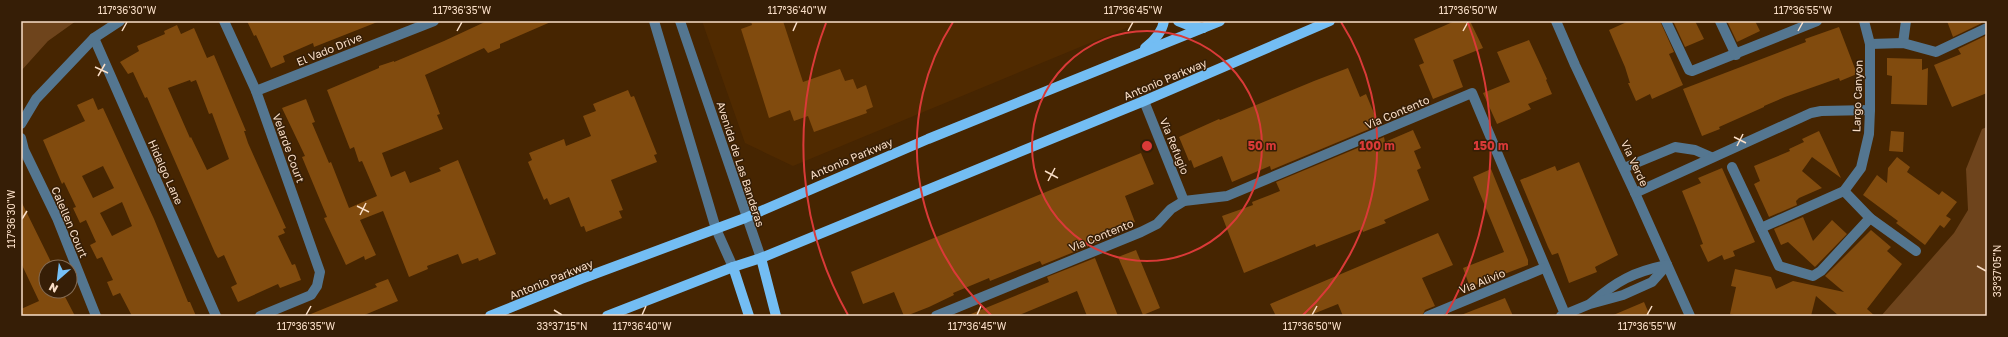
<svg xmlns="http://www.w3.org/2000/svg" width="2008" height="337" font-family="'Golos Text',sans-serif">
<rect width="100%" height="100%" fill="#462501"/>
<polygon fill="#502a00" points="702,21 1143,21 793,166 745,143"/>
<g fill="#6e441c">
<polygon points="21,21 76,21 48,41 21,71"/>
<polygon points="1987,127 1987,316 1881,316 1954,233 1968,210 1966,169 1982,129"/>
</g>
<g fill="#814b0e" fill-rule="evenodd">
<polygon points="247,21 380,21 314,47 313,43 283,56 285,62 271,68 256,35 254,36"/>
<polygon points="487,21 553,21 500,44 500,48 488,53 484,48 425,75 440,114 437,115 443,129 382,153 391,177 405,171 410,183 441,171 439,168 458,160 496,254 479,261 478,258 462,264 458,254 427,266 428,269 409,277 383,211 360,220 376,255 365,260 364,256 346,265 324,218 327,217 302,157 305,156 282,108 306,99 315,122 312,123 329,163 331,162 349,208 377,196 362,161 359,162 354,147 350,149 327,90 379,68 379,66 394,61 394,62 444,41"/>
<polygon points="751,21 783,21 803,82 840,69 845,81 853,79 857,89 866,85 873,107 866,110 867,113 814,132 808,116 794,121 790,110 769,118 741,29 752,25"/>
<polygon points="1455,21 1470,21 1483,48 1453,60 1463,87 1433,99 1419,65 1424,63 1414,39"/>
<polygon points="1629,21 1660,21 1674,52 1669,54 1683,85 1652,99 1650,94 1636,101 1628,83 1630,83 1625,67 1609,30"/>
<polygon points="1673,21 1695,21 1704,39 1685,47"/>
<polygon points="1727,21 1755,21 1760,31 1737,42"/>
<polygon points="1947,21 1981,21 1982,23 1953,37"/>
<path d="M177,25L181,34L194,28L207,58L214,55L246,131H244L248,143L286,228L283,229L285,233L278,236L292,265L295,264L301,280L280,288L278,284L238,302L231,287L237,284L224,255L218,258L215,253L147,97L145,98L133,72L128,74L120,62L139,51L137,46L165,34L164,31ZM190,80L191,82L196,80L209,114L212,113L229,159L207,170L191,137L190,138L168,88Z"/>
<polygon points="1839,27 1857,74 1840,81 1839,78 1785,97 1764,106 1764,107 1719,127 1720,129 1702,136 1683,89 1806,42 1805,39"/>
<polygon points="1987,35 1987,93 1952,107 1934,65 1961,54 1958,49"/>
<polygon points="1529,40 1547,79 1546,80 1552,94 1528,104 1531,109 1497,124 1483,93 1510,82 1497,52"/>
<polygon points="1887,58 1922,59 1922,70 1928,68 1927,105 1891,104 1892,76 1887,75"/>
<polygon points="1348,68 1360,97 1366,94 1379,125 1271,170 1270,166 1232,182 1222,156 1194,168 1191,160 1189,161 1179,137 1219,119 1220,120 1314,81"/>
<polygon points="628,90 631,97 634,96 657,154 654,155 657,162 611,180 623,210 619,211 622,218 586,232 584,226 581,227 569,197 550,205 547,198 544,200 528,162 532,160 529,153 564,139 566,146 591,136 583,116 596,111 593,104"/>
<path d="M93,98L98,110L103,108L154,219L188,302H190L196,316H132L120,293L113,296L107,282L113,280L102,257L97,259L90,245L96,242L86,220L80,223L73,208L76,207L64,182L62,184L43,140L85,121L77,105ZM103,166L114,188L93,198L82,176ZM122,202L132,226L112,236L100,213Z"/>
<polygon points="1413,130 1421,148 1414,151 1421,168 1417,170 1429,200 1384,220 1386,223 1363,232 1362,229 1316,247 1315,244 1244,273 1222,216 1253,205 1252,202 1280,191 1276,182 1384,137 1385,142"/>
<polygon points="1819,131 1841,178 1812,157 1802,171 1822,188 1799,198 1796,201 1797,205 1769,217 1754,184 1760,181 1754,166 1790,151 1789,149 1804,142 1802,139"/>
<polygon points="1891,131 1904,132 1903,152 1889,151"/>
<polygon points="1141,153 1154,184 1125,196 1135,222 1099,236 1101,241 1042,265 1040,261 990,281 989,278 953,293 954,295 929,307 906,316 904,316 894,292 863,304 851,272"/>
<polygon points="1897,157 1910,167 1907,172 1939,195 1942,191 1957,202 1946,216 1951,219 1944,228 1940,225 1925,245 1896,223 1898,221 1863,195 1877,175 1887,183 1888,168"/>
<polygon points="1579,162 1618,255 1595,267 1597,272 1569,283 1558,253 1552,255 1548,247 1520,180 1555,166 1557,171"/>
<polygon points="1722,168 1755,242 1733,251 1735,256 1724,260 1722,255 1708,262 1700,245 1703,244 1697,228 1682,191 1701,183 1698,178"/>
<polygon points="1491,169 1528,260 1528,265 1470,287 1463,268 1504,252 1473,177"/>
<polygon points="21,201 51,262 46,264 46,291 62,291 75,316 21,316 21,309 39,301 21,263"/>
<polygon points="1803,217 1813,241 1832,220 1847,234 1815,267 1788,242 1781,245 1774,229"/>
<polygon points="1871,230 1891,247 1887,251 1902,264 1867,309 1875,316 1839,316 1816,296 1811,316 1738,316 1730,314 1736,287 1731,286 1735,269 1771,277 1776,289 1793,281 1844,292 1825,276"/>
<polygon points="1438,233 1453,265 1422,278 1435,306 1425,310 1422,316 1343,316 1338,304 1308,316 1276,316 1270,304"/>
<polygon points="1136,250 1160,308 1143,315 1118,257"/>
<polygon points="1095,258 1118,316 1087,316 1077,291 1017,316 966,316 1049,282 1047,277"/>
<polygon points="388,279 398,301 362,316 306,316 377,287 375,284"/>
<polygon points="1505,298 1513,316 1462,316 1461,315"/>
<polygon points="1644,302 1650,316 1611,316"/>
</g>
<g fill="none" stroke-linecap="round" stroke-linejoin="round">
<g stroke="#547690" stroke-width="10">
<polyline points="224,21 256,91 320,272 317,286 311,295 260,316"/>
<polyline points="654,21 716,229 733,267"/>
<polyline points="680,21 761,258"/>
<polyline points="1556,21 1575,65 1635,193 1690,316"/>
<polyline points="1666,21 1689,70 1692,71 1817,21"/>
<polyline points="1720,21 1736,55"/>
<polyline points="94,38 216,316"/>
<polyline points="1903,43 1906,21"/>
<polyline points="1870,44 1903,43 1936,52 1987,28"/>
<polyline points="256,91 434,21"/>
<polyline points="1144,101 1184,201"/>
<polyline points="21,124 36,99 94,38 120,21"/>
<polyline points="21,138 24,150 57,218 96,316"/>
<polyline points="1732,167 1779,266 1813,276 1821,271 1870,218 1844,191"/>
<polyline points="1624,168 1675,147 1695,150 1711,157"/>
<polyline points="1635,193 1811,113 1821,111 1870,110"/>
<polyline points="1870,218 1916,251"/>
<polyline points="1761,228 1844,191 1861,168 1869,134 1870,110 1870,44 1864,21"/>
<path d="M1591,303C1617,281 1633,272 1667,265"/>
<polyline points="936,316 1141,232 1157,224 1171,209 1184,201 1227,196 1472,93 1565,314"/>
<polyline points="1428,316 1544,268"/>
<polyline points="1561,316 1590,304 1623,295 1652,282 1667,265"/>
</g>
<g stroke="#73bdf3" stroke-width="10">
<polyline points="1178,21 1188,25 1203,28"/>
<path d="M1145,48C1154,41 1162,33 1164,21"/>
<polyline points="761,258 776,316"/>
<polyline points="733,267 749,316"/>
<polyline points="490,316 581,279 745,218 928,139 1220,21"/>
<polyline points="607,316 733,267 761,258 1144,101 1330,21"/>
</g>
</g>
<path fill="none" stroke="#f9dec7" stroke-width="1.5" d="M122,31L127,22M457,31L462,22M793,31L797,22M1128,31L1133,22M1463,31L1468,22M1798,31L1803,22M95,67L108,73M98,76L105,64M1734,137L1746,143M1737,146L1743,134M1045,171L1058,178M1048,181L1055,168M357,206L369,212M360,215L366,203M22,219L27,211M1977,266L1986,271M554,310L562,315M306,315L311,306M642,315L646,306M977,315L981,306M1312,315L1317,306M1647,315L1652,306"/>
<g fill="none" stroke="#da3a38" stroke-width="2">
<circle cx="1147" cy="146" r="115"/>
<path d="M992 316A230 230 0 0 1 953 22M1341 22A230 230 0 0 1 1302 316"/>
<path d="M848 315A344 344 0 0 1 826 23M1468 23A344 344 0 0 1 1446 315"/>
</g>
<g text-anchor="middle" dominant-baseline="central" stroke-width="3" stroke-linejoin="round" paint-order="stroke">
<g font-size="11" fill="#f9dec7" stroke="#361e06">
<text transform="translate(329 49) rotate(-22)">El Vado Drive</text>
<text transform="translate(1165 79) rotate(-23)">Antonio Parkway</text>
<text transform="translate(1857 96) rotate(-88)">Largo Canyon</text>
<text transform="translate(1397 112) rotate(-23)">Via Contento</text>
<text transform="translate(1175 146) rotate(68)">Via Refugio</text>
<text transform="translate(289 148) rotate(70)">Velarde Court</text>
<text transform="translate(851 158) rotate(-23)">Antonio Parkway</text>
<text transform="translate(1635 163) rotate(65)">Via Verde</text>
<text transform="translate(741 164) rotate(72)">Avenida de Las Banderas</text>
<text transform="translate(166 172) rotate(66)">Hidalgo Lane</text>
<text transform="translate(70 222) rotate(67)">Calellen Court</text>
<text transform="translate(1101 235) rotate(-22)">Via Contento</text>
<text transform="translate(551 279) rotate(-22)">Antonio Parkway</text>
<text transform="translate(1482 281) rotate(-22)">Via Alivio</text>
</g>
</g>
<circle cx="1147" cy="146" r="6" fill="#da3a38" stroke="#361e06" stroke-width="2"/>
<g font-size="12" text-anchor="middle" font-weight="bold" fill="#da3a38" stroke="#361e06" stroke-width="3" stroke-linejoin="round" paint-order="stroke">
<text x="1262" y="150">50 m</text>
<text x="1377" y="150">100 m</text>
<text x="1491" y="150">150 m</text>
</g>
<rect width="2008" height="337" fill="none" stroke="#361e06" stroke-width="44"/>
<g transform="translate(58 279) rotate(208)"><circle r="19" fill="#361e06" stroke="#846b53"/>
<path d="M0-3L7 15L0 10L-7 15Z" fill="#76c0f7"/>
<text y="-6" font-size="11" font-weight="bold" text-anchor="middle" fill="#f9dec7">N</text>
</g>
<rect x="22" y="22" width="1964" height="293" fill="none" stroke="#f9dec7" stroke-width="1.5"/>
<g font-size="10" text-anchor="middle" fill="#f9dec7">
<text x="127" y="14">117°36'30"W</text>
<text x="462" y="14">117°36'35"W</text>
<text x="797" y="14">117°36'40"W</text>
<text x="1133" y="14">117°36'45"W</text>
<text x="1468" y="14">117°36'50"W</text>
<text x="1803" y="14">117°36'55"W</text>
<text transform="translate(11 219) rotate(-90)" y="4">117°36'30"W</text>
<text transform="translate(1997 271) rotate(-90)" y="4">33°37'05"N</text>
<text x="306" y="330">117°36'35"W</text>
<text x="562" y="330">33°37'15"N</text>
<text x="642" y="330">117°36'40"W</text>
<text x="977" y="330">117°36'45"W</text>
<text x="1312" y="330">117°36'50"W</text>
<text x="1647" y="330">117°36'55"W</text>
</g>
</svg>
